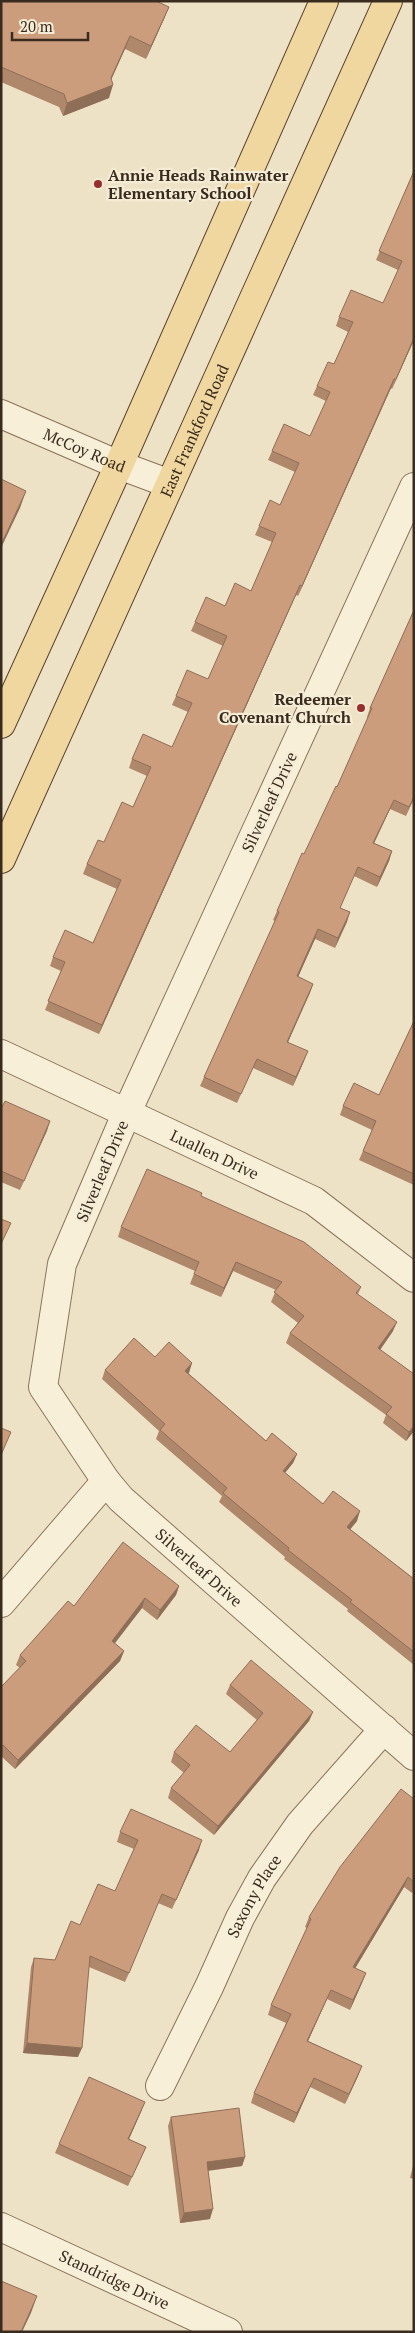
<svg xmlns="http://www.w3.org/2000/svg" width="415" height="2333" font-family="'PT Serif',serif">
<rect width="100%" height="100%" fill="#eee2c6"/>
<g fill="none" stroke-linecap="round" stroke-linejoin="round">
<g stroke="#89745c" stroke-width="30">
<g id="minor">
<path id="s1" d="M1,414L119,465L170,484"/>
<path id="s2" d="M414,487L127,1112L62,1264L43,1387L106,1481L121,1499L414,1756"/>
<path id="s3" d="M1,1054L314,1201L414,1278"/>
<polyline points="1,1603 106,1481"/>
<path id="s4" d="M160,2086L209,1987L240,1918L262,1878L300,1824L384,1729"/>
<path id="s5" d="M1,2227L228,2332"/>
</g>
</g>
<g stroke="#574230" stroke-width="30">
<g id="major">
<polyline points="1,724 119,465 324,1"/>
<path id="s6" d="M1,859L388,1"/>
</g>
</g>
<use href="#minor" stroke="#f8efd9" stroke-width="28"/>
<use href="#major" stroke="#f0d69f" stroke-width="28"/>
</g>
<g fill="#af876b">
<polygon points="1,1 169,7 164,19 146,59 125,49 111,79 109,98 63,116 59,107 1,82"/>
<polygon points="414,171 414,340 392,389 391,388 298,596 296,595 99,1034 45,1010 61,971 50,966 53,957 93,943 117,889 83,874 87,864 104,842 133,807 147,776 129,768 132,759 172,747 188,712 172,705 176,696 208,679 223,646 191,631 195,622 225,606 251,591 272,542 255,535 259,526 280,505 295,472 268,460 272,451 310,436 326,401 313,395 317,386 334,364 348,332 336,326 339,317 383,303 398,270 376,260"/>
<polygon points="414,610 414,799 406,816 390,809 374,843 392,851 389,861 377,887 354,876 340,908 350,912 335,948 315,939 298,977 313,984 288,1042 304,1061 293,1086 253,1068 237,1103 200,1086 204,1077 275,921 273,920 277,911 337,787 368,718 367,717 370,708"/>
<polygon points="414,1021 414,1185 359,1160 372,1130 340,1115 343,1106 379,1095"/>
<polygon points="1,1109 50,1121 20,1190 1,1182"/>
<polygon points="201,1196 361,1287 358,1294 393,1331 380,1350 414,1374 414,1431 406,1441 383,1423 386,1415 286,1343 290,1333 298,1323 271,1302 276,1290 233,1271 221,1297 190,1284 195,1271 118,1237 121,1227"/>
<polygon points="155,1357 192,1363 188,1373 266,1441 297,1454 293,1463 285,1473 323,1504 357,1521 350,1529 414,1579 414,1665 347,1611 348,1609 284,1559 285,1557 219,1502 222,1496 156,1439 159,1431 102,1379 105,1370"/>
<polygon points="179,1586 176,1595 157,1620 142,1608 114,1643 124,1651 120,1661 15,1769 1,1756 1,1687 20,1668 16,1665 20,1655 74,1606"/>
<polygon points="230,1685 313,1712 309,1721 214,1835 168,1798 171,1788 184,1773 171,1762 174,1752 230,1752 257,1720 226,1694"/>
<polygon points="414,1799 414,1891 412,1893 404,1887 355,1968 366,1973 362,1983 350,2010 327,1999 308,2041 362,2066 358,2076 345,2104 310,2087 294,2123 251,2103 254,2093 286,2023 268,2015 271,2005 307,1928 305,1927 309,1917"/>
<polygon points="120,1832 199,1850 172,1909 158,1903 125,1982 89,1967 78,2057 23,2053 31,1967 34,1958 55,1960 115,1891 134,1849 117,1842"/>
<polygon points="145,2102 129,2139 146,2147 142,2156 128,2186 55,2153 59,2144"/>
<polygon points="171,2117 245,2157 242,2166 208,2171 210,2219 180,2223 168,2126"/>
<polygon points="414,2162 414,2179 410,2178"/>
</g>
<g fill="#8e6e57">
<polygon points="169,7 164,19 146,59 151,46"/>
<polygon points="130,36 125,49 108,87 113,85 109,98 63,116 67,103 111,78"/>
<polygon points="414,338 414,340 392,389 396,379"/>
<polygon points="394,379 391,388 298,596 302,586"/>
<polygon points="26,491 20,508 1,548 1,545"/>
<polygon points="300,585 296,595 99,1034 102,1025"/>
<polygon points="394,800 390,809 370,852 373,843"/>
<polygon points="392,851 389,861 377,887 380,877"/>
<polygon points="350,912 347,922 335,948 338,938"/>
<polygon points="318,929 315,939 294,986 297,976"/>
<polygon points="313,984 310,993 284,1051 287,1042"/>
<polygon points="308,1051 304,1061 293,1086 296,1077"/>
<polygon points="50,1121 47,1131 20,1190 24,1181"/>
<polygon points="236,1262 233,1271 221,1297 224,1288"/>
<polygon points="397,1322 393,1331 375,1357 378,1348"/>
<polygon points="192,1363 189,1373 182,1380 185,1371"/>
<polygon points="414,1426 414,1431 406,1441 409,1432"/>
<polygon points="297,1454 293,1463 279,1480 283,1471"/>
<polygon points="360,1511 357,1521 344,1537 347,1527"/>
<polygon points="179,1586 176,1595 157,1620 160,1610"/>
<polygon points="145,1598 142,1608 109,1651 112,1641"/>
<polygon points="124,1651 120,1661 15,1769 18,1760"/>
<polygon points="313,1712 309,1721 214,1835 218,1826"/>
<polygon points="202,1840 199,1850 172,1909 176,1900"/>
<polygon points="408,1877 404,1887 350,1977 353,1967"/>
<polygon points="162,1894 158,1903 125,1982 129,1973"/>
<polygon points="366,1973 362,1983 350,2010 353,2000"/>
<polygon points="331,1990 327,1999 304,2050 307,2041"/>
<polygon points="27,2043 82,2048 78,2057 23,2053"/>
<polygon points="362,2066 358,2076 345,2104 349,2094"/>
<polygon points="314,2078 294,2123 297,2113"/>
<polygon points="145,2102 141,2112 125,2148 128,2139"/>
<polygon points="245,2157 242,2166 204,2171 207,2162"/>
<polygon points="213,2209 210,2219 180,2223 184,2213"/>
<polygon points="37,2296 31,2313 22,2332 21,2332"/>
</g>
<g fill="#cb9d7c" stroke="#8e6e57">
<polygon points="1,1 156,1 169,7 151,46 130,36 111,78 113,85 67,103 64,94 1,67"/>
<polygon points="414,171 414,338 396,379 394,379 302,586 300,585 102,1025 48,1001 65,962 53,957 65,930 93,943 121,880 87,864 98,840 104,842 122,802 133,807 151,767 132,759 143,734 172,747 192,703 176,696 187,670 208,679 227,636 195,622 206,597 225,606 235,583 251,591 276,533 259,526 270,500 280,505 299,463 272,451 284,424 310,436 330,392 317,386 328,362 334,364 353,322 339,317 351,290 383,303 402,261 379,251"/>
<polygon points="1,479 26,491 1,545"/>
<polygon points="414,610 414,797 409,807 394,800 373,843 392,851 380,877 358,867 340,908 350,912 338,938 318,929 297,976 313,984 287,1042 308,1051 296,1077 257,1059 241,1094 204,1077 279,912 277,911 302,853 304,854 336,786 337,787 372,708 370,708"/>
<polygon points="414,1021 414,1174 363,1151 376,1121 343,1106 354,1083 379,1095"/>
<polygon points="5,1101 50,1121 24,1181 1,1171 1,1109"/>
<polygon points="147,1169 202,1193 201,1196 304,1242 361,1287 356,1293 397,1322 378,1348 414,1374 414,1426 409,1432 386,1414 392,1407 290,1333 304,1316 274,1292 282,1282 236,1262 224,1288 194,1274 199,1262 121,1227"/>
<polygon points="1,1219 11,1223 1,1244"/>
<polygon points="134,1338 155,1357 169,1342 192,1363 185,1371 266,1441 272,1433 297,1454 283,1471 323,1504 333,1491 360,1511 347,1527 414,1579 414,1652 350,1602 352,1600 288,1550 289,1548 223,1493 227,1488 160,1430 165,1424 105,1370"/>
<polygon points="1,1428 11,1432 1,1455"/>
<polygon points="123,1542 179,1586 160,1610 145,1598 112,1641 124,1651 18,1760 3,1745 1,1749 1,1687 26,1661 20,1655 68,1601 74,1606"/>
<polygon points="251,1660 313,1712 218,1826 171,1788 190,1765 174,1752 196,1725 230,1752 263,1713 230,1685"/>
<polygon points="401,1789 414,1799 414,1882 408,1877 353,1967 366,1973 353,2000 331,1990 307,2041 362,2066 349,2094 314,2078 297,2113 254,2093 291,2014 271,2005 311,1919 309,1917 340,1867"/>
<polygon points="131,1809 202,1840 176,1900 162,1894 129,1973 90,1956 82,2048 27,2043 34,1958 55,1960 71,1921 80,1925 98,1884 115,1891 138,1840 120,1832"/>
<polygon points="89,2077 145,2102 128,2139 146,2147 132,2177 59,2144"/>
<polygon points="239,2108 245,2157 207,2162 213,2209 184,2213 171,2117"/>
<polygon points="1,2281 37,2296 21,2332 1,2332"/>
</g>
<g fill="#972d2e" stroke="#f5ecd5" stroke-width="2">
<circle cx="98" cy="184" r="5"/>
<circle cx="361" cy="708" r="5"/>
</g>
<g text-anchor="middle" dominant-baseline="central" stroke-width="4.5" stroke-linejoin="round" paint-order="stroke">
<g font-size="16" font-weight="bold" fill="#392c1f" stroke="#f5ecd5" text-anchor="start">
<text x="108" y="175">Annie Heads Rainwater<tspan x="108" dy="18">Elementary School</tspan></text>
<text x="351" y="699" text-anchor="end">Redeemer<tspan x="351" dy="18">Covenant Church</tspan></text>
</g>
<g font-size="16" fill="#392c1f" stroke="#f5ecd5">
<text stroke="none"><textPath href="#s6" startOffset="470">East Frankford Road</textPath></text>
<text stroke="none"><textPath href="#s1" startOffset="91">McCoy Road</textPath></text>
<text transform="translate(269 802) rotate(-65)">Silverleaf Drive</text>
<text stroke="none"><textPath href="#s3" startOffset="236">Luallen Drive</textPath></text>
<text transform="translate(102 1171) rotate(-67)">Silverleaf Drive</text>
<text stroke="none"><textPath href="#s2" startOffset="1218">Silverleaf Drive</textPath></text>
<text stroke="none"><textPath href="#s4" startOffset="212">Saxony Place</textPath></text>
<text stroke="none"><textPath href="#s5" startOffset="125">Standridge Drive</textPath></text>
</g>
</g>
<rect width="415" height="2333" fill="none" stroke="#392c1f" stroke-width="5"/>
<path d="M12 32v8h76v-8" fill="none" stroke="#392c1f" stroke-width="2.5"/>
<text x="20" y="32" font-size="15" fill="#392c1f" stroke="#f5ecd5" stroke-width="4" paint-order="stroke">20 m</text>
</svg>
